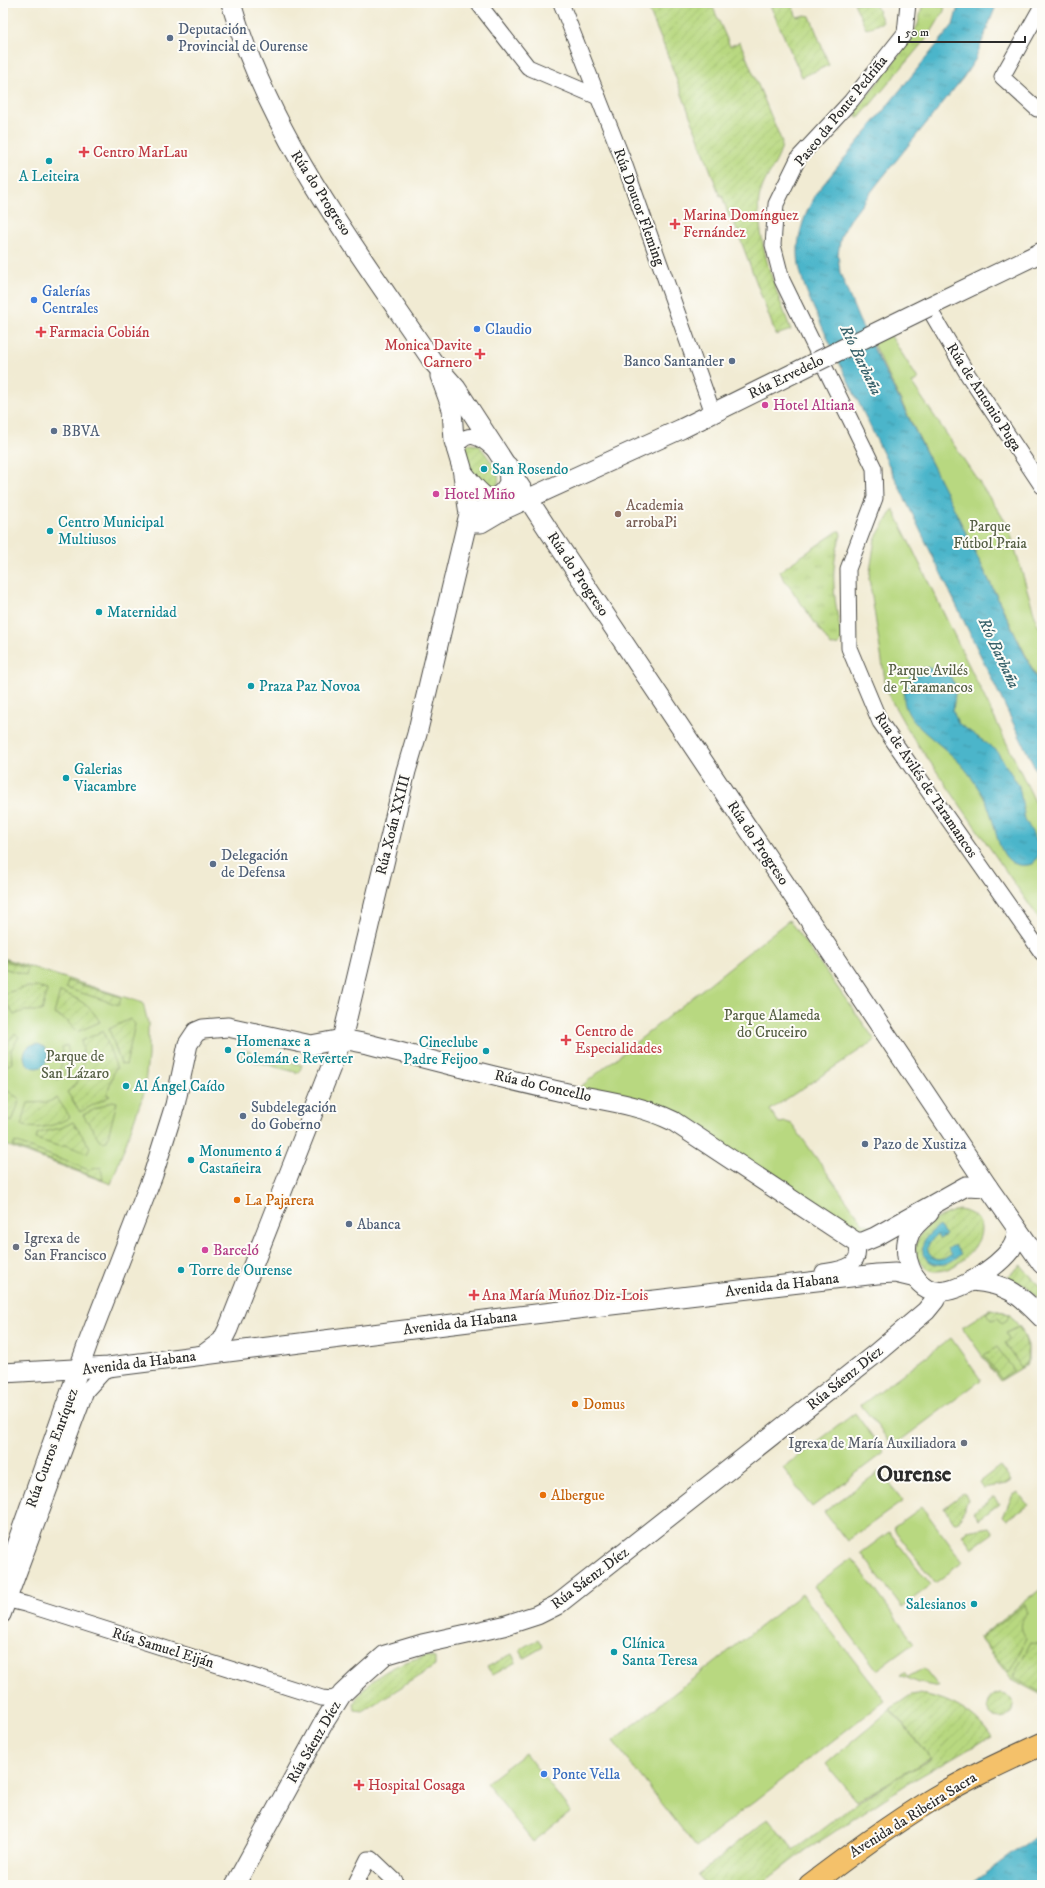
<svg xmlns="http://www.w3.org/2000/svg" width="1045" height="1888" font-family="'IM FELL DW Pica',serif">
<defs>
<pattern id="grass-tufts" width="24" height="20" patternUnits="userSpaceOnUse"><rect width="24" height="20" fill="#b8d880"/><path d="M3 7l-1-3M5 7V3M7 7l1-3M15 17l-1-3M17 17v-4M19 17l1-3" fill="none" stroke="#9eba6f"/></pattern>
<pattern id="garden-furrows" width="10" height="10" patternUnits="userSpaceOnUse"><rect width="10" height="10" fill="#b8d880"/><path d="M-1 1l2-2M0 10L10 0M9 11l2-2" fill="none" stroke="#9eba6f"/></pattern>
<pattern id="water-ripples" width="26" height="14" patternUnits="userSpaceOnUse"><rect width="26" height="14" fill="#4cb5ca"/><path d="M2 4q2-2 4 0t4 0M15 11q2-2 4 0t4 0" fill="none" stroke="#3f93a4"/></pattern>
</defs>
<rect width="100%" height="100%" fill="#fdfcf7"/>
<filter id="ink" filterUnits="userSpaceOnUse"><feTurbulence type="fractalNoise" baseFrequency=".025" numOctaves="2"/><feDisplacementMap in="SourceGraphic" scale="8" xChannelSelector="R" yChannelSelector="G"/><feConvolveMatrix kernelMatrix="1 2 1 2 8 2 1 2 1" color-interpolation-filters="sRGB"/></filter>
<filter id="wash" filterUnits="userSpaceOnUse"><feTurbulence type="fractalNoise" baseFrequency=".012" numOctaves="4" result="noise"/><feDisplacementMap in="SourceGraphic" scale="16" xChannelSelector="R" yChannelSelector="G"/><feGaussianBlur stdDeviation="0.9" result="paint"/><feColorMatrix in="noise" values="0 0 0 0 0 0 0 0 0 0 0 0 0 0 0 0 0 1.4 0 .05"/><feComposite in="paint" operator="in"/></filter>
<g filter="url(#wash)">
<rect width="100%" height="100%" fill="#f1ebd3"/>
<g fill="url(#grass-tufts)" stroke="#728256">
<polygon points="923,3 945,3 944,11 930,34 859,118 856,116 858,108 910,41 918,24"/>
<path d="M838,531H840L841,535C828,572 835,602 842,639L839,645L831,646L782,576L780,571Z"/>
</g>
<g fill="#b8d880" stroke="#728256">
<polygon points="889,333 918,379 912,383 1008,525 1037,623 1042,631 1042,688 872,342"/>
<polygon points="893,509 1042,816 1042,923 908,730 887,693 869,578 875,539"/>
<polygon points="789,920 875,1040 770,1110 779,1123 786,1122 792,1124 863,1223 871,1225 870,1229 860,1235 722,1146 579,1088"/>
<polygon points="3,958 143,1003 148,1023 148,1056 144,1093 111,1184 3,1144"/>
<polygon points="989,1310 1004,1312 1010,1315 1022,1330 1028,1345 1028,1364 1000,1381 962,1327"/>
<polygon points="951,1338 981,1380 893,1446 861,1405"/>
<polygon points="855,1413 884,1452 812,1507 783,1468"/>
<polygon points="880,1471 903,1501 847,1541 824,1512"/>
<polygon points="922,1507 963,1562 935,1583 893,1528"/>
<polygon points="889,1532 931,1585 902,1607 861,1553"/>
<polygon points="852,1558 914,1643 877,1670 814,1586"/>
<polygon points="1042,1588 1042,1695 1011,1679 979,1638"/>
<polygon points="802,1594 885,1700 696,1847 613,1741"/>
<polygon points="924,1668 939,1687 919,1683 900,1675 904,1672 908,1677"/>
<polygon points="890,1710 931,1758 857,1801 826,1764"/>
<polygon points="525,1753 571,1812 533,1842 486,1783"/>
</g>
<g fill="url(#garden-furrows)" stroke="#728256">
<path d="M646,3H711L730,46L740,42L782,142C782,159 764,177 760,194C757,205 759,214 760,225C764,262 778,295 791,330L776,335L732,217H729L722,195L720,196L664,46Z"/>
<polygon points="769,3 791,3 797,17 805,15 810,16 829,65 802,77"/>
<polygon points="854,3 875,3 883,22 866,29"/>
<path d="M468,444L479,445C486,456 504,473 497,486L488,488L474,478L463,452Z"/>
<polygon points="3,960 28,968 26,975 3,968"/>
<polygon points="68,981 121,997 119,1005 66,988"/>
<polygon points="26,987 37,987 47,990 42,1011 24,1011 14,1015 3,997 3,994"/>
<path d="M60,992C77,997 91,1006 100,1022L77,1032L65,1019L54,1014Z"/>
<polygon points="130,1019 135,1024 126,1065 121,1064 109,1029"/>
<path d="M103,1031L117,1069L115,1068L107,1095L110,1096L80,1112L67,1092C83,1079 86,1061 81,1041Z"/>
<path d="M15,1033L19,1037L11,1050L12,1063L6,1066C2,1053 6,1043 15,1033Z"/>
<path d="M67,1045C71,1059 68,1071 58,1080L54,1076C62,1069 65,1058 62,1047Z"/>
<polygon points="243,1050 302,1065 299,1073 241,1058"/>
<polygon points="3,1085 9,1092 20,1099 12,1122 3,1118"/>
<path d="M57,1098L70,1117C55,1126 38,1131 21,1125L28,1103L48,1102Z"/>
<polygon points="112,1101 117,1102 107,1141 101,1142 83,1115"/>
<polygon points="73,1122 90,1147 87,1153 65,1145 61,1147 36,1139 38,1133 61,1128"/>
<polygon points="15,1142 89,1170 101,1167 103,1180 13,1146"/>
<path d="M959,1210C1011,1219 958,1280 930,1270C924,1268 919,1263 917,1257C909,1234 940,1213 959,1210Z"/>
<polygon points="1021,1265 1042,1289 1042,1301 1027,1287 1007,1277"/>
<polygon points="991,1310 1003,1312 1009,1315 1007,1320 1002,1323 998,1318 991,1320 986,1313"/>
<path d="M1019,1327C1027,1338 1028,1349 1027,1363L1021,1367L1005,1343L1009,1339L1006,1333Z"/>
<polygon points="997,1347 1014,1370 1001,1379 984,1355"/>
<polygon points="1000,1466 1011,1481 1006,1484 983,1488 979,1482"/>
<polygon points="1018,1492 1028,1505 1007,1521 1003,1517 1012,1496"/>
<polygon points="964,1493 968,1499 960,1520 955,1523 944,1508"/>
<polygon points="994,1497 999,1504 979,1519 973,1512"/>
<polygon points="989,1527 993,1533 972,1548 962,1534 967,1531"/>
<path d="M1025,1604L1028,1614C1019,1621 1020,1631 1027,1638L1009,1673L981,1638Z"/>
<polygon points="538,1639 543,1647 524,1658 520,1650"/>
<polygon points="1031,1642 1042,1644 1042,1693 1013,1677"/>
<polygon points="512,1654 516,1662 493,1675 487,1667"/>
<path d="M427,1656L435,1658V1666L363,1711L355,1710L354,1704C366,1678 400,1661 427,1656Z"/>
<circle cx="1000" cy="1706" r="13"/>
<path d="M917,1694C946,1696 976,1713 992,1738L969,1748L907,1784L799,1855L760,1885H707L698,1875L768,1818L794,1850L857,1803L895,1779L932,1759L890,1709L911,1695Z"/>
</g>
<g fill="url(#water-ripples)" stroke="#3c707a">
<path d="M959,3H997L975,60L963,78L878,183L850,220L841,236L838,254L840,273L859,320L944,488L1042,690V783L826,335C800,278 783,252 817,192L953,25Z"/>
<path d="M928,667L947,672L956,686L953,711L958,723L996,750L1019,786L1025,819L1040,847L1038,856L1033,864C999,873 998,835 990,812C986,799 978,788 971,777C964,766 952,755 941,746C924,731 898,715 905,688C909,673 914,671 928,667Z"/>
<circle cx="36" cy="1056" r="12"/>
<path d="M939,1226L946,1235L940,1239L937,1235C926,1243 923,1254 938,1260L944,1259L952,1254L948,1249L954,1245L961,1254C950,1263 940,1269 927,1260C916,1244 927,1235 939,1226Z"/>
<polygon points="1042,1832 1042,1885 969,1885"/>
</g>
</g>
<g filter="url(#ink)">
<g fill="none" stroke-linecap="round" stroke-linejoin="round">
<g stroke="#494844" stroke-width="17">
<g id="minor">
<polyline points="478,3 528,67 598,97"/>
<polyline points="561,3 623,160 713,413"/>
<polyline points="908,3 905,33 851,101 799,157 776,204 773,245 782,280 874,468 875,498 848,569 849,648 880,722 1042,953"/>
<polyline points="1037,109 1002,77 1042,6"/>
<polyline points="928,307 968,375 1042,486"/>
<path d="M455,451C465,428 479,436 493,449"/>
<path d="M462,468C474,483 484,499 504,503"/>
<path d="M823,1272C841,1269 864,1267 856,1242"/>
<polyline points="3,1602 13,1601 25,1604 322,1698 332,1699 342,1694"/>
<polyline points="3,1615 86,1391 108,1367"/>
<polyline points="355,1885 368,1859 372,1859 395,1881 392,1885"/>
</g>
</g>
<g stroke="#494844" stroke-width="21">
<g id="tertiary">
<path d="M231,3C270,137 356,248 433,362L456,388L547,528L988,1187L1042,1264"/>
<polyline points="928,307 1042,252"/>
<polyline points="468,522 504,491 509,483 508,466"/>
<polyline points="467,523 481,523 503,510 681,429 816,362"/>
<path d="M929,1213C922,1219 914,1225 910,1233C900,1252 912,1287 935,1291C958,1295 998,1266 1011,1249C1015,1243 1017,1236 1017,1229"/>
<path d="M972,1281C1007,1284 1018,1293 1042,1318"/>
<polyline points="203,1355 222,1341 228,1329 342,1039 406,771 417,734 469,514 462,468 454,441 452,409 440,376"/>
<polyline points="3,1373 108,1367 501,1318 877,1274 895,1273 916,1278"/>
<path d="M3,1582L88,1343L153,1175L175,1105L188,1044L196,1032L203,1029L228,1027L311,1045L342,1039L368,1044C431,1060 495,1077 558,1091C597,1100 637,1103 673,1121L856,1242H863L875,1237L966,1186L988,1187"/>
<polyline points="235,1885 323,1724 342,1694 359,1678 385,1655 422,1644 503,1626 537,1615 557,1605 874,1355 926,1311 935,1300 937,1291"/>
</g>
</g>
<g stroke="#494844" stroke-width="24">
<path id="trunk" d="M810,1885C850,1855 890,1825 933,1799C968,1778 1005,1761 1042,1744"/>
</g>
<use href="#minor" stroke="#fff" stroke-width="15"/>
<use href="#tertiary" stroke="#fff" stroke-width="19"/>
<use href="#trunk" stroke="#f4c16a" stroke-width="22"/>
<g stroke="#494844" stroke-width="21" stroke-linecap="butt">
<polyline id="tertiary-bridge" points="816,362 928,307"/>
</g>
<use href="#tertiary-bridge" stroke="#fff" stroke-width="19"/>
</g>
</g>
<g fill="#5c6f8a" stroke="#fdfcf7" stroke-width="1.5">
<circle cx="170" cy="38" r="4"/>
<circle cx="732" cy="361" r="4"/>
<circle cx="54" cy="431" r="4"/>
<circle cx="213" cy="864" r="4"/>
<circle cx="243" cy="1116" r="4"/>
<circle cx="865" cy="1144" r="4"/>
<circle cx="349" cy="1224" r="4"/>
</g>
<g fill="#e0444e" stroke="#fdfcf7" stroke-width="1.5">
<path d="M82 146h4v4h4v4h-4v4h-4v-4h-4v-4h4z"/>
<path d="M673 218h4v4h4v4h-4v4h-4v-4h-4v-4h4z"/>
<path d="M39 326h4v4h4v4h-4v4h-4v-4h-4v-4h4z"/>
<path d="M478 348h4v4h4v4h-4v4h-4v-4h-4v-4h4z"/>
<path d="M564 1034h4v4h4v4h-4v4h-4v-4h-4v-4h4z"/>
<path d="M472 1289h4v4h4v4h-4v4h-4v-4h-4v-4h4z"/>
<path d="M357 1779h4v4h4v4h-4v4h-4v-4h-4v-4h4z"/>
</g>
<g fill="#0f9aa8" stroke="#fdfcf7" stroke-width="1.5">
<circle cx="49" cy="161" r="4"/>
<circle cx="484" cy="469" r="4"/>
<circle cx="50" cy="531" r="4"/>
<circle cx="99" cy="612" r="4"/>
<circle cx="251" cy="686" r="4"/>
<circle cx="66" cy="778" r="4"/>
<circle cx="228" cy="1050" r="4"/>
<circle cx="486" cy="1051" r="4"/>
<circle cx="126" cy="1086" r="4"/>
<circle cx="191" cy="1160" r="4"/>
<circle cx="181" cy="1270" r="4"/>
<circle cx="974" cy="1604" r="4"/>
<circle cx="614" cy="1652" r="4"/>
</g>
<g fill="#3f7fe0" stroke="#fdfcf7" stroke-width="1.5">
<circle cx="34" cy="300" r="4"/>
<circle cx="477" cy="329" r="4"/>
<circle cx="544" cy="1774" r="4"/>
</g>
<g fill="#d1479c" stroke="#fdfcf7" stroke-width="1.5">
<circle cx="765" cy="405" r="4"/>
<circle cx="436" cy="494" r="4"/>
<circle cx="205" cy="1250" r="4"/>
</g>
<circle fill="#8d6e63" stroke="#fdfcf7" stroke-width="1.5" cx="618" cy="514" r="4"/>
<g fill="#e8710a" stroke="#fdfcf7" stroke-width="1.5">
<circle cx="237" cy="1200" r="4"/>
<circle cx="575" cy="1404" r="4"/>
<circle cx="543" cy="1495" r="4"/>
</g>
<g fill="#6b7280" stroke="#fdfcf7" stroke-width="1.5">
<circle cx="16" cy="1247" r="4"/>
<circle cx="964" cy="1443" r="4"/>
</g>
<g text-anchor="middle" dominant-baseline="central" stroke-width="4" stroke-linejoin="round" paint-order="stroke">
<g font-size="15" fill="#4e5e75" stroke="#fdfcf7" text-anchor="start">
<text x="178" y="29">Deputación<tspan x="178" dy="17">Provincial de Ourense</tspan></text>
<text x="724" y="361" text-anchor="end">Banco Santander</text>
<text x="62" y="431">BBVA</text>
<text x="221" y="855">Delegación<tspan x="221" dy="17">de Defensa</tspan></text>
<text x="251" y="1107">Subdelegación<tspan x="251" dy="17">do Goberno</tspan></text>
<text x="873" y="1144">Pazo de Xustiza</text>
<text x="357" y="1224">Abanca</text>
</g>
<g font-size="15" fill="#2b2b2b" stroke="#fdfcf7">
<text transform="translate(841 111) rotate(-51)">Paseo da Ponte Pedriña</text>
<text transform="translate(321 193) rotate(57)">Rúa do Progreso</text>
<text transform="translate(639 207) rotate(70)">Rúa Doutor Fleming</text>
<text transform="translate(786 377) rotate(-26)">Rúa Ervedelo</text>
<text transform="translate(984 397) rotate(57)">Rúa de Antonio Puga</text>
<text transform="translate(578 574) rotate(56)">Rúa do Progreso</text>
<text transform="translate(926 785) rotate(56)">Rua de Avilés de Taramancos</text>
<text transform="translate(393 825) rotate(-76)">Rúa Xoán XXIII</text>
<text transform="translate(758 843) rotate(56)">Rúa do Progreso</text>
<text transform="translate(543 1086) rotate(13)">Rúa do Concello</text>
<text transform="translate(782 1285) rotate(-7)">Avenida da Habana</text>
<text transform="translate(460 1323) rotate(-7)">Avenida da Habana</text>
<text transform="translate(139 1363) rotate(-7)">Avenida da Habana</text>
<text transform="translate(845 1378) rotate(-39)">Rúa Sáenz Díez</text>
<text transform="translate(52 1448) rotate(-70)">Rúa Curros Enríquez</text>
<text transform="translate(590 1578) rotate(-37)">Rúa Sáenz Díez</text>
<text transform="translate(163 1648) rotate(17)">Rúa Samuel Eiján</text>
<text transform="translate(314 1742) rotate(-60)">Rúa Sáenz Díez</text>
<text transform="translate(913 1815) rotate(-32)">Avenida da Ribeira Sacra</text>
</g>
<g font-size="15" fill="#be3a42" stroke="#fdfcf7" text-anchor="start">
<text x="93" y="152">Centro MarLau</text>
<text x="683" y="215">Marina Domínguez<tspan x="683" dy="17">Fernández</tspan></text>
<text x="49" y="332">Farmacia Cobián</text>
<text x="472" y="345" text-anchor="end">Monica Davite<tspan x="472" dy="17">Carnero</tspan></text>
<text x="575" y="1031">Centro de<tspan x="575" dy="17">Especialidades</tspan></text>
<text x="482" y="1295">Ana María Muñoz Diz-Lois</text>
<text x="368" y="1785">Hospital Cosaga</text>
</g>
<g font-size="15" fill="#0d838f" stroke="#fdfcf7" text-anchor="start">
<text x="49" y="176" text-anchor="middle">A Leiteira</text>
<text x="492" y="469">San Rosendo</text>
<text x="58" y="522">Centro Municipal<tspan x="58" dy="17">Multiusos</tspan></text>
<text x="107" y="612">Maternidad</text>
<text x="259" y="686">Praza Paz Novoa</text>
<text x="74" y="769">Galerias<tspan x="74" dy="17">Viacambre</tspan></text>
<text x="236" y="1041">Homenaxe a<tspan x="236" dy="17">Colemán e Reverter</tspan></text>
<text x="478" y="1042" text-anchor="end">Cineclube<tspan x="478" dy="17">Padre Feijoo</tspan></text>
<text x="134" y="1086">Al Ángel Caído</text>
<text x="199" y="1151">Monumento á<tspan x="199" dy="17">Castañeira</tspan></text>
<text x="189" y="1270">Torre de Ourense</text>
<text x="966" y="1604" text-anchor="end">Salesianos</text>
<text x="622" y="1643">Clínica<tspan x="622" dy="17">Santa Teresa</tspan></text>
</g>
<g font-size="15" fill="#366cbe" stroke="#fdfcf7" text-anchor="start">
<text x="42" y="291">Galerías<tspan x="42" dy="17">Centrales</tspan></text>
<text x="485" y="329">Claudio</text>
<text x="552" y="1774">Ponte Vella</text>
</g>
<g font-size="15" fill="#b23c85" stroke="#fdfcf7" text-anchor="start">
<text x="773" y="405">Hotel Altiana</text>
<text x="444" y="494">Hotel Miño</text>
<text x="213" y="1250">Barceló</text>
</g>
<g font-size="15" fill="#785e54" stroke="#fdfcf7" text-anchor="start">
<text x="626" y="505">Academia<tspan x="626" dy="17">arrobaPi</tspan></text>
</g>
<g font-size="15" fill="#555f44" stroke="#fdfcf7">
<text x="990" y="526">Parque<tspan x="990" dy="17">Fútbol Praia</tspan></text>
<text x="928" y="670">Parque Avilés<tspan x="928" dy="17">de Taramancos</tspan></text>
<text x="772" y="1015">Parque Alameda<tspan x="772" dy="17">do Cruceiro</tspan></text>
<text x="75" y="1056">Parque de<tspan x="75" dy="17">San Lázaro</tspan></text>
</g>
<g font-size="15" fill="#c56008" stroke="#fdfcf7" text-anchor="start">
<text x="245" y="1200">La Pajarera</text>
<text x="583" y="1404">Domus</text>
<text x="551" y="1495">Albergue</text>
</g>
<g font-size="15" fill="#5b616d" stroke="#fdfcf7" text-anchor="start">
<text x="24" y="1238">Igrexa de<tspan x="24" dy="17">San Francisco</tspan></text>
<text x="956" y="1443" text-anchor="end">Igrexa de María Auxiliadora</text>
</g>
<g font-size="16" font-style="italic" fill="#38626b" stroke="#fdfcf7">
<text transform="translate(861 360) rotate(64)">Río Barbaña</text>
<text transform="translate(999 653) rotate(65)">Río Barbaña</text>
</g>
<g font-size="23" font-weight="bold" fill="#2b2b2b" stroke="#fdfcf7">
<text x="914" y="1474">Ourense</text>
</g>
</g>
<rect width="1045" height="1888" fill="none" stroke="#fdfcf7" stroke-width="16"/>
<path d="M899 36v6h126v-6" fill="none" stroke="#2b2b2b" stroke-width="2"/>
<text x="905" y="36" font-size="12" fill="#2b2b2b" stroke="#fdfcf7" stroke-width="3" paint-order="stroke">50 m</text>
</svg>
